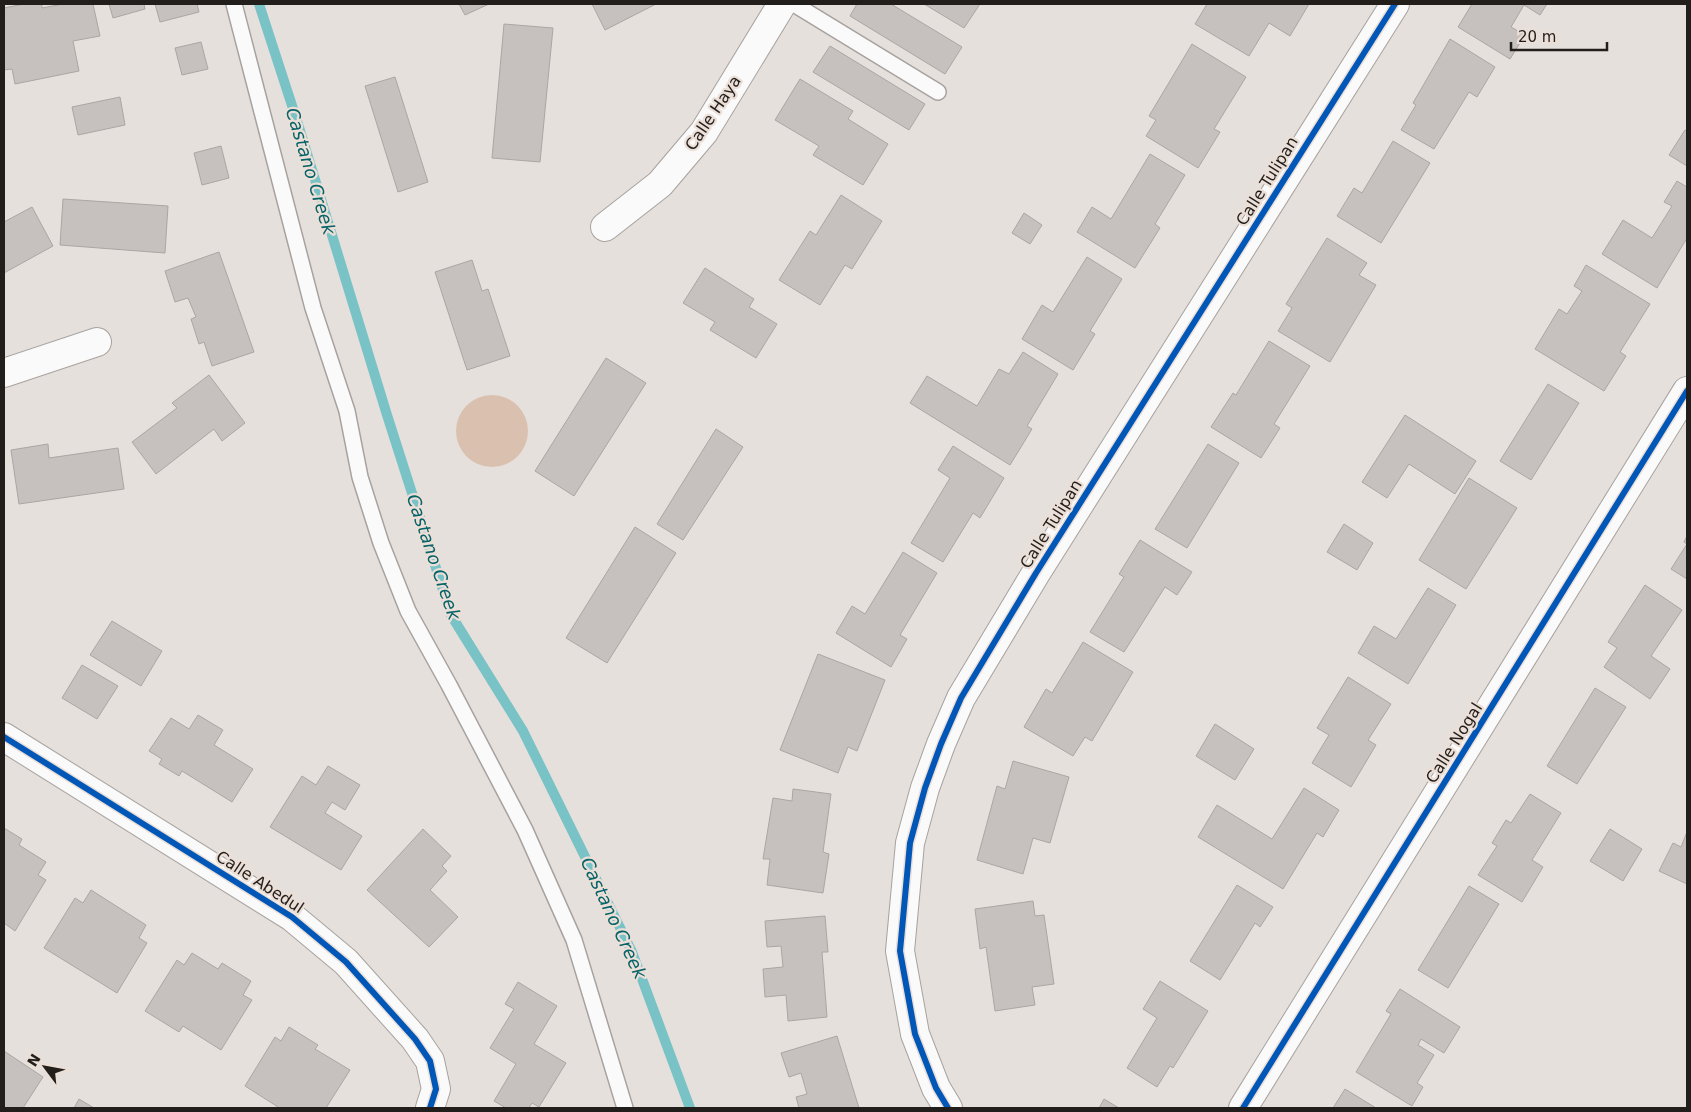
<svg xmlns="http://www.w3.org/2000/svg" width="1691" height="1112" font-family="'DejaVu Sans',sans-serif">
<rect width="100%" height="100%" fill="#e6e0dc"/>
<circle fill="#dac0af" cx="492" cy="431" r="36"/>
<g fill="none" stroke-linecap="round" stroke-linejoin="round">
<polyline stroke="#79c2c6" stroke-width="10" points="259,4 298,124 387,415 451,615 523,731 632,952 690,1108"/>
</g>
<g fill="#c6c1be" stroke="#aba6a3">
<polygon points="24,4 42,4 42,8 63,4 93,4 100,36 73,41 79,71 15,84 12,69 4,70 4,8"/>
<polygon points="109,4 144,4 145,9 113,18"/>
<polygon points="155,4 197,4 199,12 160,22"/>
<polygon points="459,4 489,4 465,15"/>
<polygon points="592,4 656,4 605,30"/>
<polygon points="857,4 891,4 962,47 945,74 850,16"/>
<polygon points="924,4 980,4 964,28"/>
<polygon points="1207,4 1309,4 1290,36 1269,23 1249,56 1195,24"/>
<polygon points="1472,4 1547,4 1540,15 1524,5 1511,27 1525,35 1510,59 1458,27"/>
<polygon points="504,24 553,28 540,162 492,158"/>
<polygon points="1450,39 1495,67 1477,97 1469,92 1434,149 1401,130 1416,105 1413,103"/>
<polygon points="201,42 208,69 182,75 175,48"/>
<polygon points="1192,44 1246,77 1214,129 1220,132 1198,168 1146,136 1156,120 1149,116"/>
<polygon points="830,46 925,104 909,130 813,72"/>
<polygon points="395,77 428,182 398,192 365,86"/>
<polygon points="800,79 853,111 848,119 888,144 863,185 813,155 819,146 775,120"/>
<polygon points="120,97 125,125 78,135 72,107"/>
<polygon points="1685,130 1687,131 1687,166 1669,155"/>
<polygon points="1393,141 1430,163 1381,243 1337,216 1354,188 1362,193"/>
<polygon points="221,146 229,178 202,185 194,153"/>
<polygon points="1150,154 1185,175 1155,224 1160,228 1135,268 1077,232 1092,207 1111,219"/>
<polygon points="1677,181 1687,187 1687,238 1657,288 1602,254 1623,220 1652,238 1672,206 1664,202"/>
<polygon points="841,195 882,221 852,269 845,265 820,305 779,280 810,231 816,235"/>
<polygon points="63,199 168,206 165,253 60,245"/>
<polygon points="32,207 53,246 4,273 4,222"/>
<polygon points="1024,213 1042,225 1030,244 1012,233"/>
<polygon points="1327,238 1367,263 1359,275 1376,285 1330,362 1278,331 1292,308 1286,304"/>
<polygon points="219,252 254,352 212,366 204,342 199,344 191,319 196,317 188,298 175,302 165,271"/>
<polygon points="1087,257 1122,279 1090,331 1095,334 1073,370 1022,339 1042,305 1053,312"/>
<polygon points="472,260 482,291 488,289 510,356 467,370 435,272"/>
<polygon points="1586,265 1650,304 1620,352 1626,356 1604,391 1535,349 1559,309 1567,314 1582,291 1574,286"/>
<polygon points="705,268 754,299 749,307 777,324 756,358 710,330 715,322 683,303"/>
<polygon points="1269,341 1310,366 1274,424 1280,428 1261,458 1211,427 1233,393 1236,395"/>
<polygon points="1023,352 1058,374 1027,426 1032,429 1010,465 910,403 927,376 977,406 999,369 1009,374"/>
<polygon points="606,358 646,383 574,496 535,471"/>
<polygon points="209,375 245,423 222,441 214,429 156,474 132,442 177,408 172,403"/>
<polygon points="1548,384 1579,403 1531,480 1500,461"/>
<polygon points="1405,415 1476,461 1455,494 1409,464 1387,498 1362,482"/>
<polygon points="716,429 743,447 683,540 657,524"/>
<polygon points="48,444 49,458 118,448 124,489 19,504 11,450"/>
<polygon points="1208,444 1239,463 1187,548 1155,529"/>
<polygon points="953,446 1004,478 980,518 973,513 943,562 911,543 950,478 938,470"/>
<polygon points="1469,478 1517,508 1466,589 1419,560"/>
<polygon points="1344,524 1373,543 1357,570 1327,552"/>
<polygon points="635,527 676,553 607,663 566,638"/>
<polygon points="1687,536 1687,579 1671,569 1687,544 1684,542"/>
<polygon points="1140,540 1192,572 1177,595 1165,587 1124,652 1090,632 1124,577 1119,574"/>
<polygon points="903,552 937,573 900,635 907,639 891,667 836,633 852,606 865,614"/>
<polygon points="1645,585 1682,610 1651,656 1670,669 1650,699 1604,667 1617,648 1608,642"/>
<polygon points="1428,588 1456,605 1408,684 1358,653 1374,626 1396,639"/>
<polygon points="112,621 162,651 141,686 90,655"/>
<polygon points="1083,642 1133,672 1092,741 1085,737 1073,756 1024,727 1046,689 1052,693"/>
<polygon points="818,654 885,680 857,751 848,747 838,773 780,750"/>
<polygon points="82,665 118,686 97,719 62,698"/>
<polygon points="1348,677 1391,704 1368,740 1376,745 1351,787 1312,763 1329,735 1317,728"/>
<polygon points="1595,688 1626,707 1577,784 1547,766"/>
<polygon points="198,715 223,730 214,745 253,769 232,802 182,771 179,776 159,764 162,759 149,751 171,718 189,729"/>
<polygon points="1215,724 1254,749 1235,780 1196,756"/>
<polygon points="1013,761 1069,777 1050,843 1033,838 1023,874 977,860 997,786 1005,789"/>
<polygon points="328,766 360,785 345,810 332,802 325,813 362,836 341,870 270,827 302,776 316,785"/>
<polygon points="1304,788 1339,810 1323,837 1317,833 1283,889 1198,837 1217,805 1272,839"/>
<polygon points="793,789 831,794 823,852 829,854 823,893 767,885 770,859 763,859 773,798 792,801"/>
<polygon points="1530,794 1561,813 1532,860 1543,867 1522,902 1478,875 1497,846 1492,843 1506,820 1511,823"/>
<polygon points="4,828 22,839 19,845 46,862 38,875 46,880 15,931 4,923"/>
<polygon points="423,829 451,856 442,866 447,871 430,890 458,917 429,947 367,890"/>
<polygon points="1610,829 1642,849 1623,881 1590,861"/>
<polygon points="1687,832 1687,884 1659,871 1673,843 1681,847"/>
<polygon points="1237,885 1273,907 1260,927 1255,923 1220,980 1190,961"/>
<polygon points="1469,886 1499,904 1448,988 1418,970"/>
<polygon points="91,890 146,925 139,938 147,943 117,993 44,948 75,898 83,903"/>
<polygon points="1033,901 1035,916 1044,915 1054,984 1032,987 1035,1005 995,1011 986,947 980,949 975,909"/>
<polygon points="825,916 828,952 822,952 827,1017 788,1021 786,995 765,997 763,969 783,967 781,946 767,947 765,921"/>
<polygon points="192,953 218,969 222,963 251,981 243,995 252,1000 221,1050 183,1026 179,1032 145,1011 177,960 184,965"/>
<polygon points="1160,981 1208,1011 1173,1068 1170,1066 1157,1087 1127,1068 1157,1018 1143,1009"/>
<polygon points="518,982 557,1006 534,1044 566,1063 539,1107 532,1103 529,1108 506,1108 494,1101 516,1064 490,1048 514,1009 505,1004"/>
<polygon points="1400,989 1460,1027 1444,1053 1421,1039 1418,1045 1434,1055 1417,1083 1423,1087 1412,1106 1356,1072 1391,1014 1386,1011"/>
<polygon points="289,1027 318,1045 315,1049 350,1070 326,1108 277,1108 278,1107 245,1086 275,1037 281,1041"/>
<polygon points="837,1036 859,1108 799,1108 796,1097 807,1094 801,1073 789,1077 781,1053"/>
<polygon points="4,1051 43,1077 23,1108 4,1108"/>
<polygon points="1345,1089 1376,1108 1333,1108"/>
<polygon points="79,1099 94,1108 74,1108"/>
<polygon points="1104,1099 1119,1108 1099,1108"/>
</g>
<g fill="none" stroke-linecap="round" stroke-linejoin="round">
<g stroke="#a7a29f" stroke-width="18">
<g id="service">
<polyline points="234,4 313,308 347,411 360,477 381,543 408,611 449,685 525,830 574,940 625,1108"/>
<polyline points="794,4 938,92"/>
</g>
</g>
<g stroke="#a7a29f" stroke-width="30">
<g id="minor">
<polyline points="605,227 660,184 704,132 782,4"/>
<polyline points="4,373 97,342"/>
<polyline points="4,737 292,917 346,962 415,1039 430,1061 436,1089 430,1108"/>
<polyline points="948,1108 936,1088 915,1034 900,951 910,843 925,788 941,744 961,698 1036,573 1395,4"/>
<polyline points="1243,1108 1687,391"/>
</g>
</g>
<use href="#service" stroke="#fbfafa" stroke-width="15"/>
<use href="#minor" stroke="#fbfafa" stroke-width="28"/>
<g stroke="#ebdfd7" stroke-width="9">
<g id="cycleway">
<polyline points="4,737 292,917 346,962 415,1039 430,1061 436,1089 430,1108"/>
<polyline points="948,1108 936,1088 915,1034 900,951 910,843 925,788 941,744 961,698 1036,573 1395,4"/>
<polyline points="1243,1108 1687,391"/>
</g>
</g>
<use href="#cycleway" stroke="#0057b8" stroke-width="6"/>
</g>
<g text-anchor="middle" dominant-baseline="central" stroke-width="4.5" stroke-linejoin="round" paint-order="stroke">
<g font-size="16" fill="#221e1b" stroke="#ebdfd7">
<text transform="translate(713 113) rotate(-56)">Calle Haya</text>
<text transform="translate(1267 181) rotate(-58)">Calle Tulipan</text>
<text transform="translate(1051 524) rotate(-58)">Calle Tulipan</text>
<text transform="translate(1454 743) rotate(-58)">Calle Nogal</text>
<text transform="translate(260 882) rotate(33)">Calle Abedul</text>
</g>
<g font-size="18" font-style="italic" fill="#056369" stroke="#ebdfd7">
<text transform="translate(311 171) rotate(73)">Castano Creek</text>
<text transform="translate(434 557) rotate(71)">Castano Creek</text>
<text transform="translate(614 918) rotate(65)">Castano Creek</text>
</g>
</g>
<rect width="1691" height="1112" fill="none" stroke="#221e1b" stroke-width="10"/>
<g transform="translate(45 1067) rotate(302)" stroke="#ebdfd7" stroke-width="4" paint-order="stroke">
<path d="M0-4L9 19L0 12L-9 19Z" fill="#221e1b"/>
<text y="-8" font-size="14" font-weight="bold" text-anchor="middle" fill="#221e1b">N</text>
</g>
<path d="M1511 42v8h96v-8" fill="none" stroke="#221e1b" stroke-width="2.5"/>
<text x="1518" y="42" font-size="15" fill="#221e1b" stroke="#ebdfd7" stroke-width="4" paint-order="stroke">20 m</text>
</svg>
